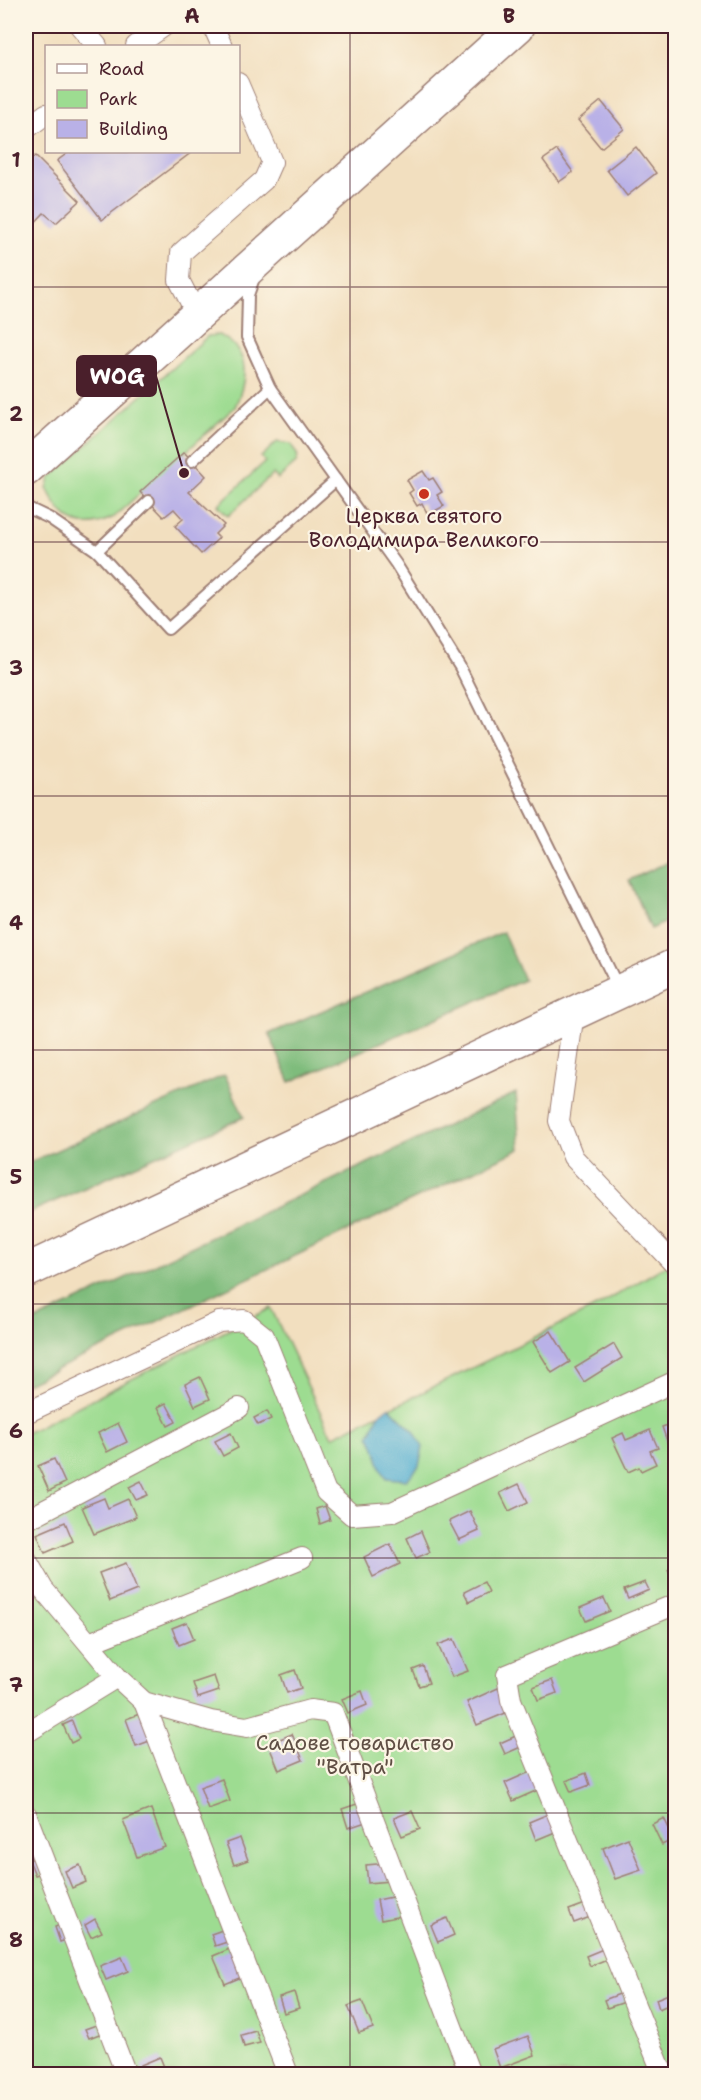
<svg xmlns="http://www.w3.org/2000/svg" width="701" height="2100" font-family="'Shantell Sans',sans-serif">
<rect width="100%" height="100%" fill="#fcf5e5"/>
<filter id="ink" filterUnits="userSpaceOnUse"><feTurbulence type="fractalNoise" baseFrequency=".0167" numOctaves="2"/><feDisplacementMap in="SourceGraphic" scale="12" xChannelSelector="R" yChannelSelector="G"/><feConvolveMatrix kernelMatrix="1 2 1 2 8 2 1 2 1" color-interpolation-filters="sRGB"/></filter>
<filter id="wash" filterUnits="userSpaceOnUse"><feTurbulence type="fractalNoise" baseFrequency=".008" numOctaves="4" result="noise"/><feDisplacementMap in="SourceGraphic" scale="24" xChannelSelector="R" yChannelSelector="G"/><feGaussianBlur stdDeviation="1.35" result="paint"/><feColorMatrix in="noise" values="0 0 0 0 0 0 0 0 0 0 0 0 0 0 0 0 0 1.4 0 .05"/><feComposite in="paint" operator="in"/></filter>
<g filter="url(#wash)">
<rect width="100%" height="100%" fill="#f2dfbf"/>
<g fill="#9ddc91" stroke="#747e5e" stroke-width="1.5">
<path d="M219,335C252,351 247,380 235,407L114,517C80,534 62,521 47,488L51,477L208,336Z"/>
<polygon points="277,442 291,444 298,456 296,463 278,479 273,474 228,516 218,505 265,462 261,457"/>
<polygon points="675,1260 675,2074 35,2074 26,2049 26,1433 271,1308 332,1437 600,1305"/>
</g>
<g fill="#7ebc7b" stroke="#646e53" stroke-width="1.5">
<polygon points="675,859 675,918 651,929 629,880"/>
<polygon points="503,932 524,980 290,1082 269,1034"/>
<polygon points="225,1075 244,1117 26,1214 26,1164"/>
<polygon points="516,1093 520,1149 26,1384 26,1325"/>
</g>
<path fill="#53afd1" stroke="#4e677e" stroke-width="1.5" d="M389,1407L414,1431L423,1447L419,1466L407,1480L387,1478C376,1466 379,1448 369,1436L379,1414Z"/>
<g id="blocks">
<g fill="#b9b1e7">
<polygon points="26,26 31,26 34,30 26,37"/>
<polygon points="601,101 624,129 601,148 578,120"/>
<polygon points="636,147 656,173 627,196 607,170"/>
<polygon points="557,150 573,172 559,182 543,160"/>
<polygon points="69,152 192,152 102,220 57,161"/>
<polygon points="35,156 80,201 56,223 44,213 26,232 26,165"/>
<polygon points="184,452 206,476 189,492 224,525 215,534 219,538 201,554 175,526 183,519 174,509 164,517 140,492"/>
<polygon points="423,471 429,480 433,478 442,492 437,495 444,506 428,515 422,503 417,506 409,493 413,490 407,480"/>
<polygon points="551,1331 570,1362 552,1373 533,1342"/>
<polygon points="614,1344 622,1358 584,1382 575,1368"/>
<polygon points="200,1377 210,1399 195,1406 185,1384"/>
<polygon points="166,1403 176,1422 168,1426 158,1407"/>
<polygon points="267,1411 271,1419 258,1425 254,1418"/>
<polygon points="676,1422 676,1464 675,1464 662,1427"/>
<polygon points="118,1423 127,1442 107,1452 98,1433"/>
<polygon points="650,1430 658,1448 650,1451 656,1464 641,1471 639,1467 628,1472 612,1438 623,1433 626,1440"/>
<polygon points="231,1433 238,1448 223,1456 215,1441"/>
<polygon points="54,1459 65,1483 49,1491 38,1466"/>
<polygon points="141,1481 148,1495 136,1500 129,1487"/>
<polygon points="519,1484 528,1502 509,1511 500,1493"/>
<polygon points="104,1498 108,1508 128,1499 136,1517 94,1534 82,1507"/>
<polygon points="325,1506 330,1520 320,1524 316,1509"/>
<polygon points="470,1511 479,1531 459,1540 449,1521"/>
<polygon points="65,1522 73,1541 45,1553 37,1534"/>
<polygon points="421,1531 430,1552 416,1558 407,1538"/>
<polygon points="390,1544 400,1564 373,1577 364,1557"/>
<polygon points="126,1563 137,1590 110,1601 99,1573"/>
<polygon points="676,1567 676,1580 673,1581 668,1570"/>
<polygon points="484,1582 489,1592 469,1602 464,1592"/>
<polygon points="645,1582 649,1590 628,1599 624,1590"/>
<polygon points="604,1598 610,1611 586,1621 580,1608"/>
<polygon points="187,1622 194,1639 179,1645 172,1628"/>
<polygon points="454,1639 468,1671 452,1677 438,1645"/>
<polygon points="423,1666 429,1683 419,1686 413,1670"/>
<polygon points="295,1670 301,1688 287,1693 281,1675"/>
<polygon points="214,1676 219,1691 198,1698 193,1683"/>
<polygon points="552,1680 557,1693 538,1700 533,1687"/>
<polygon points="498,1688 508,1712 477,1725 467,1702"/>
<polygon points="362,1691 367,1705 348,1713 342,1699"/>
<polygon points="145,1712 155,1739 136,1746 126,1719"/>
<polygon points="72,1721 79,1739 71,1743 63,1725"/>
<polygon points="292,1734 303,1760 279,1770 268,1744"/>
<polygon points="518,1735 523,1746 505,1754 500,1743"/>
<polygon points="532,1771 540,1789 513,1801 505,1783"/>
<polygon points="586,1773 590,1785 571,1792 566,1781"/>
<polygon points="222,1779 230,1801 208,1809 200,1787"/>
<polygon points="360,1803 366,1822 348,1828 342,1809"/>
<polygon points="151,1809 165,1847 137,1857 123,1820"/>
<polygon points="412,1811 420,1829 402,1836 394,1818"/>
<polygon points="553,1812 560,1830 536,1840 529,1822"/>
<polygon points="664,1818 674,1839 662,1845 652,1824"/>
<polygon points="240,1838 248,1860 234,1865 226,1843"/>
<polygon points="628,1838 641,1870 615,1879 603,1848"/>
<polygon points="36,1857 42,1873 35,1875 29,1860"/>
<polygon points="388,1863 390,1881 368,1883 366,1865"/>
<polygon points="80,1865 86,1882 72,1888 65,1871"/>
<polygon points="397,1896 402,1916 381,1920 377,1900"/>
<polygon points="588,1903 593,1916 574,1923 569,1910"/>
<polygon points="447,1918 454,1935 438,1942 431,1925"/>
<polygon points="95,1919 102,1932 91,1937 85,1925"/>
<polygon points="63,1924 69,1939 60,1942 55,1927"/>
<polygon points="228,1928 233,1940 215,1946 211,1934"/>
<polygon points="232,1948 244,1976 225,1984 213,1956"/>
<polygon points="603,1949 607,1959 590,1966 586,1956"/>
<polygon points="122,1957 128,1971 106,1980 100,1966"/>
<polygon points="294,1992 299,2008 284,2013 279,1997"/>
<polygon points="622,1993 625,2002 607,2008 604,2000"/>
<polygon points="671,1993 675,2002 659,2009 656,1999"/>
<polygon points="362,2001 373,2028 359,2033 348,2006"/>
<polygon points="99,2024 102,2033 89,2038 85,2029"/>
<polygon points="256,2031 260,2043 244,2047 241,2035"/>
<polygon points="528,2036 535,2055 500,2068 493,2049"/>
<polygon points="160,2057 164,2067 144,2074 141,2065"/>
</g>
</g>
</g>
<g filter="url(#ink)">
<use href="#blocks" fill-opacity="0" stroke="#9e7f75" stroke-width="1.5"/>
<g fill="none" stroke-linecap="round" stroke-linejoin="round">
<g stroke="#9e7f75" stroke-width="14">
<g id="lane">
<polyline points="254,278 248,295 247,337 270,388 396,564 460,667 619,989"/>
<polyline points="192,461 270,388"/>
<polyline points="26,507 49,518 97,551 168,629 336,480"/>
<polyline points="97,551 149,501"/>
</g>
</g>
<g stroke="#9e7f75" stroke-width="22">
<g id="street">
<polyline points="80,26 97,46"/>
<polyline points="213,26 222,46"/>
<polyline points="136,46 164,26"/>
<polyline points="26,129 46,114"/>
<polyline points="196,313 179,280 181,253 264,180 272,162 238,83"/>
<polyline points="574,1012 559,1121 573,1157 676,1266"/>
<polyline points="26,1413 219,1322 244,1320 264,1336 326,1492 352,1515 392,1512 676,1381"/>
<polyline points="26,1520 239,1408"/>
<polyline points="26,1559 43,1589 117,1677 144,1702 211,1721 247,1727 310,1710 333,1713 470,2074"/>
<polyline points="89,1643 302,1558"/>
<polyline points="144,1702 288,2074"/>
<polyline points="26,1733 117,1677"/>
<polyline points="26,1814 126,2074"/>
<polyline points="663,2074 511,1700 507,1675 676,1604"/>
</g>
</g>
<g stroke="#9e7f75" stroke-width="36">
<g id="highway">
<polyline points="26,469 518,26"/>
<polyline points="26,1271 676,965"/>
</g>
</g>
<use href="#lane" stroke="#fff" stroke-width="10"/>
<use href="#street" stroke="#fff" stroke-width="20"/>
<use href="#highway" stroke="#fff" stroke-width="33"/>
</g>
</g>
<path fill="none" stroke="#4a1f2b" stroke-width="1.5" stroke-opacity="0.55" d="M350,26V2074M26,287H676M26,542H676M26,796H676M26,1050H676M26,1304H676M26,1558H676M26,1813H676"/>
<circle fill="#c8321e" stroke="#fcf5e5" stroke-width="2" cx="424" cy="494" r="6"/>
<g text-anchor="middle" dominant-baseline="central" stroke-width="4.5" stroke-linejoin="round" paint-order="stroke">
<g font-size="21" fill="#4a1f2b" stroke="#fcf5e5">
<text x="424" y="516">Церква святого<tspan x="424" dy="24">Володимира Великого</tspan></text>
</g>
<g font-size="21" fill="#5f4e44" stroke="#fcf5e5">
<text x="355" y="1743">Садове товариство<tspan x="355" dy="24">"Ватра"</tspan></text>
</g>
</g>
<path fill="none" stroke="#4a1f2b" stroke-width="2" d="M184 473L156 376"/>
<circle fill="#4a1f2b" stroke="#fcf5e5" stroke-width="2" cx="184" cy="473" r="6"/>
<rect fill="#4a1f2b" stroke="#4a1f2b" stroke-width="2" x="77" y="356" width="79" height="40" rx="6"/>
<g font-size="22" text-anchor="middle" font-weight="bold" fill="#fff">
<text x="117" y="384">WOG</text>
</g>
<rect width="701" height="2100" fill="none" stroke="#fcf5e5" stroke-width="66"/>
<rect x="45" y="45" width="195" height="108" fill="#fcf5e5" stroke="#b59f9b" stroke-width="1.5"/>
<rect x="57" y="64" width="30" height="9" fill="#ffffff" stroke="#b59f9b" stroke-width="1.5"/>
<text x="99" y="75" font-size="18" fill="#4a1f2b">Road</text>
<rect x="57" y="90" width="30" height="18" fill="#9ddc91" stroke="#b59f9b" stroke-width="1.5"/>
<text x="99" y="105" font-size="18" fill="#4a1f2b">Park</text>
<rect x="57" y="120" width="30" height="18" fill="#b9b1e7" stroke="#b59f9b" stroke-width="1.5"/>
<text x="99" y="135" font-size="18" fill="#4a1f2b">Building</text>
<rect x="33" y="33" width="635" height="2034" fill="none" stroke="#4a1f2b" stroke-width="2"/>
<g font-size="20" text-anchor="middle" font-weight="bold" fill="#4a1f2b">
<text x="192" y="23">A</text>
<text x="509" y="23">B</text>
<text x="16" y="167">1</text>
<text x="16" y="421">2</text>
<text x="16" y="675">3</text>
<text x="16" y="930">4</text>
<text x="16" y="1184">5</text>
<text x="16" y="1438">6</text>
<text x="16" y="1692">7</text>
<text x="16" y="1947">8</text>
</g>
</svg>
